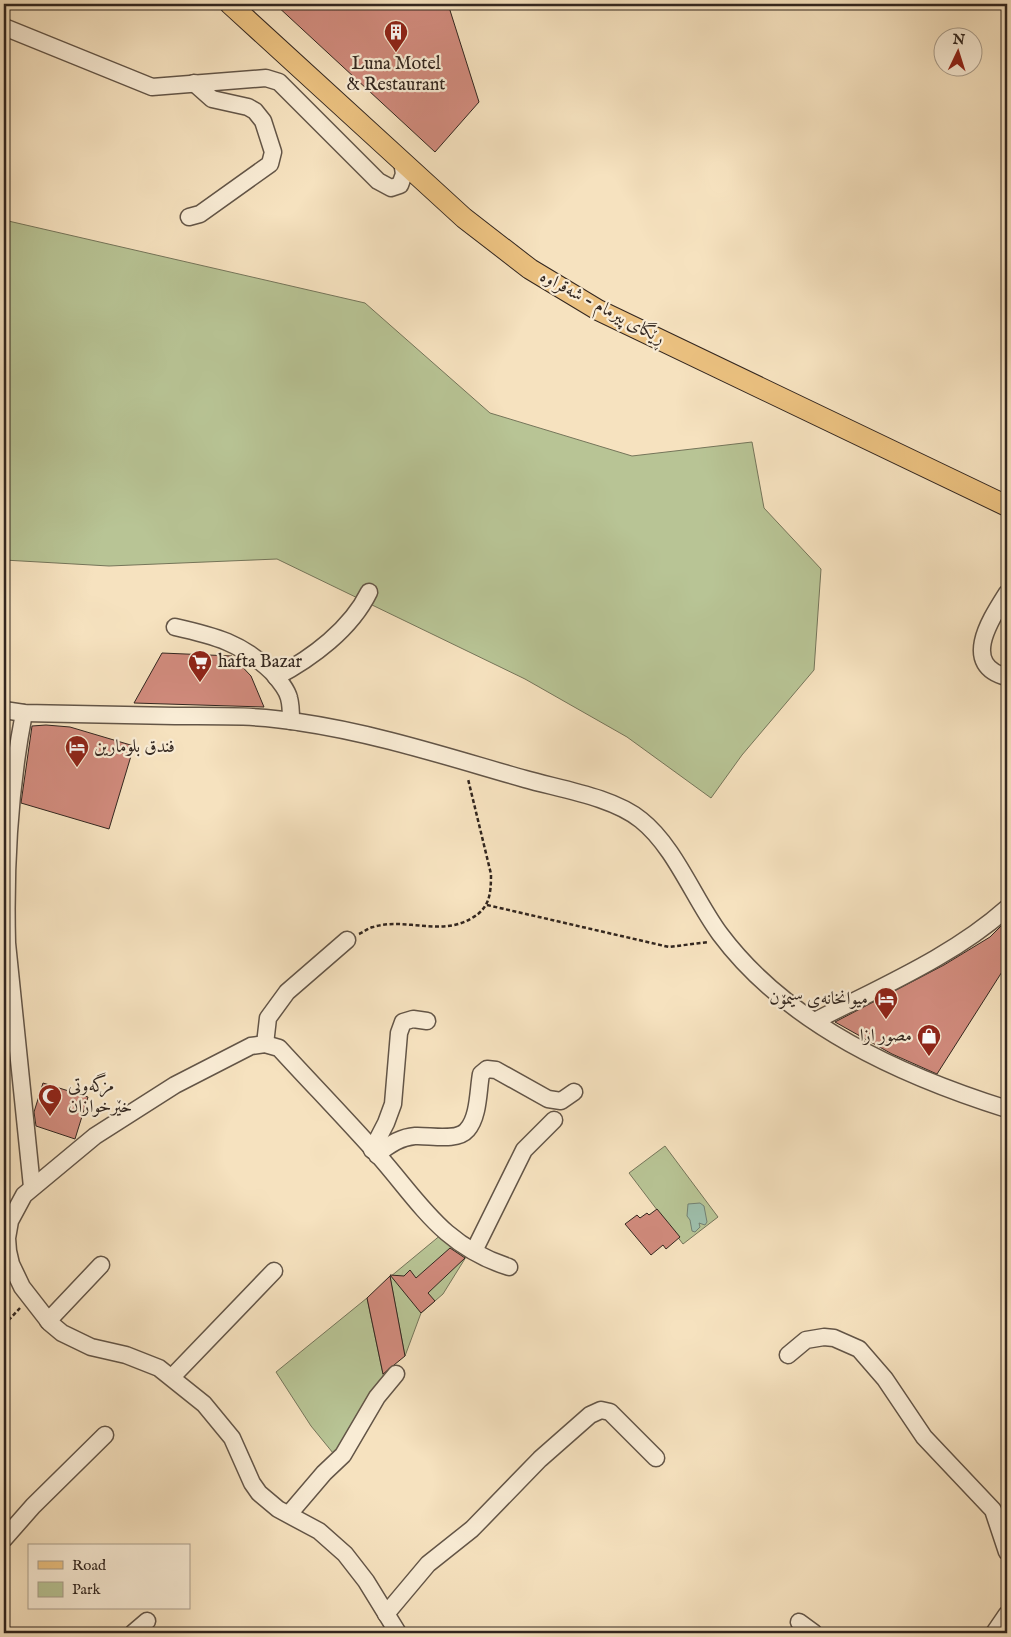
<svg xmlns="http://www.w3.org/2000/svg" width="1011" height="1637" font-family="'IM FELL English',Amiri,serif">
<rect width="100%" height="100%" fill="#f6e2bf"/>
<filter id="stains"><feTurbulence type="fractalNoise" baseFrequency=".004" numOctaves="4"/><feColorMatrix values="0 0 0 0 .2 0 0 0 0 .09 0 0 0 0 .02 0 0 0 .5 -.17"/></filter>
<radialGradient id="worn" r=".72"><stop offset=".6" stop-color="#630" stop-opacity="0"/><stop offset="1" stop-color="#630" stop-opacity=".3"/></radialGradient>
<g fill="#b8c495" stroke="#75755a">
<polygon points="4,220 365,303 490,413 632,456 752,442 764,508 821,569 814,670 742,755 711,798 627,737 525,679 277,559 109,566 4,560"/>
<polygon points="665,1146 718,1217 683,1244 629,1173"/>
<polygon points="442,1234 466,1257 443,1294 421,1313 405,1356 390,1277"/>
<polygon points="367,1298 384,1379 341,1449 333,1453 311,1426 276,1372"/>
</g>
<polygon fill="#9ebfac" stroke="#738274" points="700,1203 704,1206 707,1222 705,1225 699,1223 700,1227 695,1232 692,1231 690,1220 687,1216 688,1204"/>
<g fill="#d18b7d" stroke="#32261f">
<polygon points="275,4 448,4 479,102 435,152"/>
<polygon points="162,653 232,656 251,676 264,707 134,703"/>
<polygon points="46,725 70,727 134,746 109,829 21,803 32,726"/>
<polygon points="1002,925 1007,932 1007,964 937,1074 892,1054 835,1022 944,965 990,937"/>
<polygon points="43,1083 88,1097 75,1139 36,1126 34,1112"/>
<polygon points="657,1209 680,1237 666,1249 663,1245 651,1255 625,1224 637,1215 640,1218 647,1213 649,1215"/>
<polygon points="450,1248 465,1258 428,1293 435,1301 421,1313 390,1275 404,1276 410,1270 416,1278"/>
<polygon points="390,1276 405,1356 383,1374 367,1298"/>
</g>
<g fill="none" stroke-linecap="round" stroke-linejoin="round">
<g stroke="#635547" stroke-width="19">
<g id="minor">
<polyline points="4,27 152,87 266,78 279,82 378,181 391,188 400,185 404,174 402,161"/>
<polyline points="189,217 200,214 270,164 273,152 263,121 255,111 248,107 212,99 194,83"/>
<path d="M1007,593C992,617 959,665 1007,677"/>
<path d="M175,627C215,636 242,643 272,672C278,679 287,689 289,698C291,705 291,713 291,721"/>
<path d="M276,677C312,658 351,629 369,592"/>
<path d="M4,710L24,713C74,714 124,715 175,716C216,716 257,715 298,722C375,733 451,758 525,779C560,789 613,797 641,820C675,847 694,899 720,934C788,1025 902,1076 1007,1109"/>
<path d="M24,713C9,790 5,865 7,943L32,1187"/>
<path d="M815,1021C880,987 952,957 1007,908"/>
<polyline points="265,1044 268,1018 287,992 347,940"/>
<polyline points="372,1150 386,1123 393,1104 399,1033 403,1022 413,1019 427,1021"/>
<path d="M377,1155C388,1145 400,1137 415,1136C429,1135 457,1142 467,1130C479,1117 478,1090 481,1074L487,1069L496,1070L548,1099L561,1101L574,1092"/>
<polyline points="474,1251 524,1150 554,1120"/>
<polyline points="48,1321 101,1265"/>
<polyline points="788,1355 806,1340 824,1337 834,1338 859,1349 885,1379 924,1437 993,1510 1007,1552"/>
<polyline points="172,1377 274,1271"/>
<polyline points="289,1514 324,1473 343,1455 377,1397 396,1374"/>
<polyline points="4,1539 33,1506 105,1435"/>
<polyline points="386,1614 428,1564 472,1529 540,1459 590,1415 601,1410 610,1412 656,1458"/>
<polyline points="799,1622 814,1633"/>
<polyline points="133,1633 147,1621"/>
<path d="M398,1633L366,1581L345,1554L319,1531L278,1509L259,1493L252,1483L232,1438L204,1404L159,1368L126,1355L91,1347L62,1333L50,1323L22,1287L11,1264L8,1251L7,1238L10,1221L24,1195L95,1136L175,1085L251,1046L265,1044L279,1048C312,1084 346,1119 378,1155C421,1204 443,1246 509,1267"/>
<polyline points="994,1633 1007,1614"/>
</g>
</g>
<g stroke="#32261f" stroke-width="22">
<polyline id="major" points="230,4 464,218 530,269 598,310 1007,506"/>
</g>
<g stroke="#32261f" stroke-width="2.5" stroke-dasharray="4 2.5" stroke-linecap="butt">
<polyline points="487,905 669,947 708,942"/>
<path d="M359,934C364,932 368,928 373,927C406,917 441,937 472,918C490,908 491,893 491,874L468,779"/>
<polyline points="4,1325 20,1308"/>
</g>
<use href="#minor" stroke="#f9ecd5" stroke-width="16"/>
<use href="#major" stroke="#ebc180" stroke-width="20"/>
</g>
<defs>
<g id="building-pin" transform="scale(1.25)"><path d="M0 17L-7.5 6A9.5 9.5 0 1 1 7.5 6Z" fill="#8f2418" stroke="#f9ecd5"/><path d="M-4-6H4V6H1V3H-1V6H-4ZM-2.5-4.3h1.7v1.8h-1.7ZM.8-4.3h1.7v1.8H.8ZM-2.5-1h1.7V.8h-1.7ZM.8-1h1.7V.8H.8Z" fill="#fff"/></g>
<g id="supermarket-pin" transform="scale(1.25)"><path d="M0 17L-7.5 6A9.5 9.5 0 1 1 7.5 6Z" fill="#8f2418" stroke="#f9ecd5"/><path d="M-6-5.5h2.5l.6 2H6L4.5 2H-2.5L-4.4-4H-6ZM-1.5 3.2a1.3 1.3 0 1 0 .1 0ZM3 3.2a1.3 1.3 0 1 0 .1 0Z" fill="#fff"/></g>
<g id="hotel-pin" transform="scale(1.25)"><path d="M0 17L-7.5 6A9.5 9.5 0 1 1 7.5 6Z" fill="#8f2418" stroke="#f9ecd5"/><path d="M-6-4.5h1.5V1H6V5H4.5V3h-9V5H-6ZM-4 0a1.8 1.8 0 1 1 3.6 0ZM.5 0V-2.5h3Q6-2.5 6 0Z" fill="#fff"/></g>
<g id="shop-pin" transform="scale(1.25)"><path d="M0 17L-7.5 6A9.5 9.5 0 1 1 7.5 6Z" fill="#8f2418" stroke="#f9ecd5"/><path d="M-5-2.5h2.3a2.7 3.5 0 0 1 5.4 0H5L5.5 6h-11ZM-1.5-2.5h3a1.5 2.3 0 0 0-3 0Z" fill="#fff"/></g>
<g id="mosque-pin" transform="scale(1.25)"><path d="M0 17L-7.5 6A9.5 9.5 0 1 1 7.5 6Z" fill="#8f2418" stroke="#f9ecd5"/><path d="M3.5-4.9A6 6 0 1 0 3.5 4.9A5 5 0 1 1 3.5-4.9Z" fill="#fff"/></g>
</defs>
<g fill-rule="evenodd">
<use href="#building-pin" x="396" y="32"/>
<use href="#supermarket-pin" x="200" y="662"/>
<use href="#hotel-pin" x="77" y="747"/>
<use href="#hotel-pin" x="886" y="999"/>
<use href="#shop-pin" x="929" y="1036"/>
<use href="#mosque-pin" x="50" y="1096"/>
</g>
<g text-anchor="middle" dominant-baseline="central" stroke-width="4.5" stroke-linejoin="round" paint-order="stroke">
<g font-size="18" fill="#32261f" stroke="#f9ecd5" text-anchor="start">
<text x="396" y="64" text-anchor="middle">Luna Motel<tspan x="396" dy="21">&amp; Restaurant</tspan></text>
<text x="218" y="662">hafta Bazar</text>
<text x="94" y="747">فندق بلومارين</text>
<text x="868" y="999" text-anchor="end">میوانخانەی سیمۆن</text>
<text x="912" y="1036" text-anchor="end">مصور ازا</text>
<text x="68" y="1086">مزگەوتی<tspan x="68" dy="21">خێرخوازان</tspan></text>
</g>
<g font-size="18" fill="#32261f" stroke="#f9ecd5">
<text transform="translate(602 308) rotate(28)">ڕێگای پیرمام - شەقراوە</text>
</g>
</g>
<rect width="1011" height="1637" fill="none" stroke="#f6e2bf" stroke-width="20"/>
<rect x="5" y="5" width="1001" height="1627" fill="none" stroke="#32261f" stroke-width="2.5"/>
<rect x="10" y="10" width="991" height="1617" fill="none" stroke="#32261f"/>
<rect x="28" y="1544" width="162" height="65" fill="#f9ecd5" stroke="#a99d8c"/>
<rect x="38" y="1561" width="25" height="8" fill="#ebc180" stroke="#a99d8c"/>
<text x="72" y="1570" font-size="15" fill="#32261f">Road</text>
<rect x="38" y="1582" width="25" height="15" fill="#b8c495" stroke="#a99d8c"/>
<text x="72" y="1594" font-size="15" fill="#32261f">Park</text>
<g transform="translate(958 52) rotate(4)"><circle r="24" fill="#f9ecd5" stroke="#a99d8c"/>
<path d="M0-4L9 19L0 12L-9 19Z" fill="#8f2418"/>
<text y="-8" font-size="14" font-weight="bold" text-anchor="middle" fill="#32261f">N</text>
</g>
<rect width="100%" height="100%" filter="url(#stains)"/>
<rect width="100%" height="100%" fill="url(#worn)"/>
</svg>
